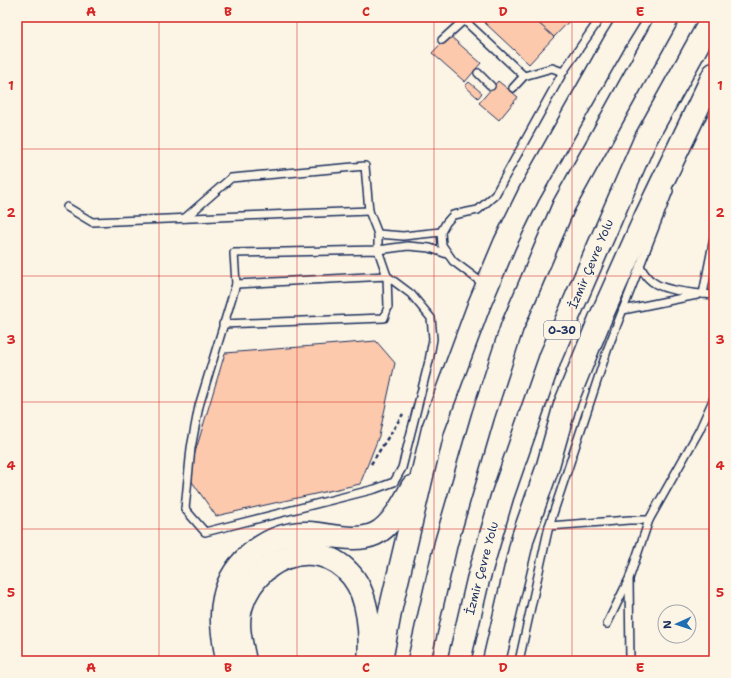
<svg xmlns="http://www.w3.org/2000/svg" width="731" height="678" font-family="'Shantell Sans',sans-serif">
<rect width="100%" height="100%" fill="#fcf5e5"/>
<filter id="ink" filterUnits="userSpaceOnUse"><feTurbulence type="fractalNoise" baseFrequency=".025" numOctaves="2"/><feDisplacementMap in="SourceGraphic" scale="8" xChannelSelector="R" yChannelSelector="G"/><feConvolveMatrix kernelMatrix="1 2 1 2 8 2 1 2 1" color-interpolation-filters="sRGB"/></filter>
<g filter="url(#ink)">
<g fill="#fdc9ad" stroke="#1b2f5e">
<polygon points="489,17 532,17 554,37 529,64 484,22"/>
<polygon points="532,17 573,17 554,37"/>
<polygon points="573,17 583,17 578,22"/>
<polygon points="449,35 481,63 465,82 432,53"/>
<polygon points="498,81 518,97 499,120 479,103"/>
<polygon points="469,82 482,93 478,98 465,86"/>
<polygon points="376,341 395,363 379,436 360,484 216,516 188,476 225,353"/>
</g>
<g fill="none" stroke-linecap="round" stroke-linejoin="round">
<g stroke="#1b2f5e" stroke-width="10">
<g id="service">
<polyline points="468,17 464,20 524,76 552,68 563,72"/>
<polyline points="442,40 464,20"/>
<polyline points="478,73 491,86"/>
<polyline points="513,88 524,76"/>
<polyline points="67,207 92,222 369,211"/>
<polyline points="185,218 231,178 365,166 369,211 378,234 378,250 387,276 411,294 431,318 433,339 429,361 402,468 394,482 375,489 205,532 185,509 191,448 199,406 236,284 234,253 378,250 408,246 430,248 447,254"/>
<polyline points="378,234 403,236 441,232"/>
<path d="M640,266C644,274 648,280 656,284C668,291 700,294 714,295"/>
<polyline points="485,285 453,261 442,245 441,232 446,223 453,215 478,210 495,195 563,72 601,17"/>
<polyline points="703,294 714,238"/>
<polyline points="623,310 697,295"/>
<polyline points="223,324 384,318 388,307 387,276 236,284"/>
<polyline points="549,526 629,520 649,520"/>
<polyline points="607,624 628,581"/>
<polyline points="519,661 549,526 608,348 669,191"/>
<polyline points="630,661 629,579 649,520 699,431 714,398"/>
</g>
</g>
<g stroke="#1b2f5e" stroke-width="25">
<g id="motorway">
<path d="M227,661C224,640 219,619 224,598C232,560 271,531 309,533C329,534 355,543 375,534C391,527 404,502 412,487"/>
<path d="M245,661C242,646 237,629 240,613C250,560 315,531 352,576C369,597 371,635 369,661"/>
<polyline points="381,661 391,607 433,429 479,305 505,243 529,194 617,38 630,17"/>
<polyline points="419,661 446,543 483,416 512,327 564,205 668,17"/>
<polyline points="459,661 478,580 502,497 551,356 645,140 713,17"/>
<polyline points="494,661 523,537 547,469 565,405 600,319 645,218 714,74"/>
</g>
</g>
<polyline stroke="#1b2f5e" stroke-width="2.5" stroke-dasharray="4 3" stroke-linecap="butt" points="371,464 403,414"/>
<use href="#service" stroke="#fcf5e5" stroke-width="7"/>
<use href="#motorway" stroke="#fcf5e5" stroke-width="22"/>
</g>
</g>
<path fill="none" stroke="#d62828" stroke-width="1" stroke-opacity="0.55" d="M159,17V661M297,17V661M434,17V661M572,17V661M17,149H714M17,276H714M17,402H714M17,529H714"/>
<g text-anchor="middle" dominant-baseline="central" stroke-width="3.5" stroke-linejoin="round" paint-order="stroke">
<rect fill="#fcf5e5" stroke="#5e6a86" stroke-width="1" x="544" y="321" width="36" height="18" rx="3"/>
<g font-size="11" font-weight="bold" fill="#1b2f5e">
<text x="562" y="330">O-30</text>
</g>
<g font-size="12" fill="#1b2f5e" stroke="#fcf5e5">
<text transform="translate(591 264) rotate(-67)">İzmir Çevre Yolu</text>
<text transform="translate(482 568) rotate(-75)">İzmir Çevre Yolu</text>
</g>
</g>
<rect width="731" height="678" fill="none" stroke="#fcf5e5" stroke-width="44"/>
<g transform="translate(677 624) rotate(267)"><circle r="19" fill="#fcf5e5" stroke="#a2a6af"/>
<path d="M0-3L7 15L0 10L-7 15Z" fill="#1f6fb2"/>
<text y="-6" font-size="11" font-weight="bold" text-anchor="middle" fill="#1b2f5e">N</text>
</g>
<rect x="22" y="22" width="687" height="634" fill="none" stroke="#d62828" stroke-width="1.5"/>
<g font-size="13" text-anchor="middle" font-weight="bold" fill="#d62828">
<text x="91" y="16">A</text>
<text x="228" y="16">B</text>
<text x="366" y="16">C</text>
<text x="503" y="16">D</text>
<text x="640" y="16">E</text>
<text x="11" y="90">1</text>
<text x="720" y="90">1</text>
<text x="11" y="217">2</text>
<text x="720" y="217">2</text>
<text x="11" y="344">3</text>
<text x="720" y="344">3</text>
<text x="11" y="470">4</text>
<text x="720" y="470">4</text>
<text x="11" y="597">5</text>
<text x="720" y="597">5</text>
<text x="91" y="672">A</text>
<text x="228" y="672">B</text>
<text x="366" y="672">C</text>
<text x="503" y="672">D</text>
<text x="640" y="672">E</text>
</g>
</svg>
